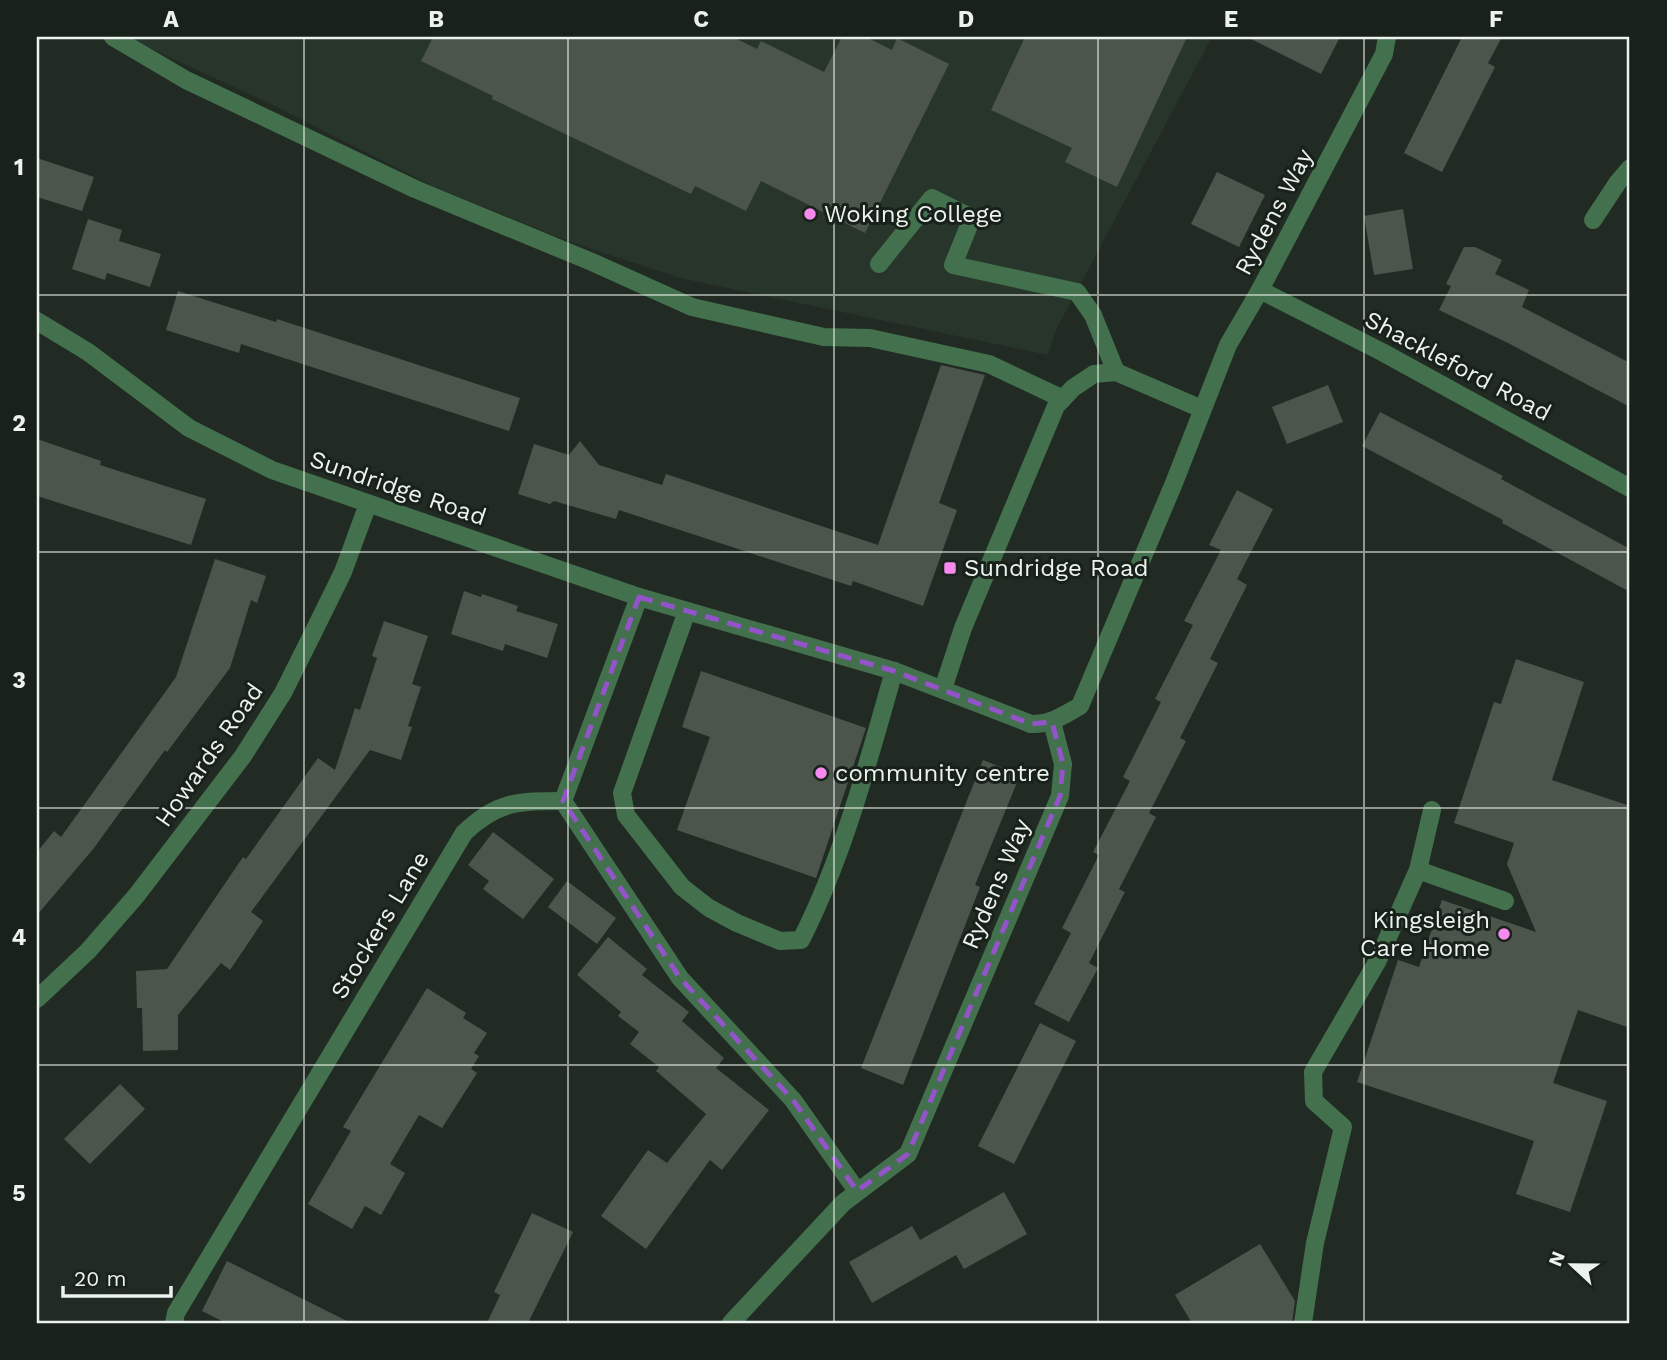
<svg xmlns="http://www.w3.org/2000/svg" width="1667" height="1360" font-family="'Work Sans',sans-serif">
<rect width="100%" height="100%" fill="#222b23"/>
<polygon fill="#27352a" points="126,37 1212,37 1056,330 1048,355 680,278 570,242 432,186 273,105"/>
<g fill="#4b554c">
<polygon points="433,37 733,37 757,49 761,41 824,72 842,37 866,37 892,50 897,38 949,64 865,233 761,181 746,211 695,186 691,194 492,99 493,96 421,61"/>
<polygon points="1025,37 1187,37 1117,187 1065,162 1072,148 991,110"/>
<polygon points="1247,37 1340,37 1321,74"/>
<polygon points="1462,37 1502,37 1488,63 1495,67 1442,172 1404,153"/>
<polygon points="37,158 94,177 82,211 37,197"/>
<polygon points="1217,172 1265,195 1239,247 1191,224"/>
<polygon points="1403,209 1413,269 1374,275 1364,216"/>
<polygon points="88,219 122,230 119,241 161,254 150,287 107,273 105,280 72,269"/>
<polygon points="1464,247 1475,247 1502,260 1495,274 1529,290 1522,307 1630,363 1630,407 1508,343 1439,310 1451,286 1446,284"/>
<polygon points="178,291 276,322 277,319 520,398 509,431 241,344 239,353 166,330"/>
<polygon points="941,365 985,375 939,503 957,510 923,606 853,581 851,586 619,510 616,519 554,501 550,504 518,494 534,444 569,455 580,441 599,465 662,485 666,474 878,545"/>
<polygon points="1328,385 1343,422 1287,444 1272,407"/>
<polygon points="1380,412 1503,476 1501,479 1630,549 1630,592 1502,523 1503,520 1362,446"/>
<polygon points="37,439 101,461 100,465 206,499 191,545 37,496"/>
<polygon points="1237,490 1273,509 1237,579 1247,585 1210,659 1218,663 1180,738 1186,741 1149,813 1156,817 1119,889 1125,892 1089,963 1098,968 1069,1022 1034,1004 1071,933 1062,928 1099,855 1093,852 1130,781 1123,777 1161,702 1155,699 1193,625 1184,621 1221,550 1209,545"/>
<polygon points="215,559 266,576 257,603 251,600 230,668 167,752 165,750 94,848 37,915 37,852 54,831 61,837 176,677"/>
<polygon points="464,591 481,597 482,594 518,606 516,611 558,624 547,658 505,644 503,651 451,634"/>
<polygon points="384,621 428,636 412,684 421,687 408,726 412,727 401,760 370,750 251,912 263,921 230,970 221,963 178,1015 178,1050 143,1051 142,1008 137,1008 136,971 167,969 243,857 246,859 318,758 335,770 355,708 360,710 377,658 372,656"/>
<polygon points="1516,659 1584,682 1552,780 1630,806 1630,1028 1578,1010 1553,1083 1607,1101 1570,1212 1516,1194 1534,1141 1357,1082 1398,960 1419,967 1442,900 1536,932 1507,864 1514,843 1454,823 1494,702 1501,704"/>
<polygon points="701,671 866,728 816,878 677,830 710,737 682,727"/>
<polygon points="983,760 1020,775 975,885 980,887 903,1085 861,1068"/>
<polygon points="493,832 554,879 523,919 483,889 489,881 468,865"/>
<polygon points="567,881 616,918 597,944 548,907"/>
<polygon points="608,937 647,969 642,975 689,1012 682,1021 724,1058 716,1068 769,1110 722,1170 710,1160 646,1249 601,1216 648,1150 667,1163 706,1114 656,1071 659,1067 630,1044 639,1032 618,1016 621,1012 577,975"/>
<polygon points="427,988 466,1013 463,1018 487,1033 474,1053 479,1056 471,1069 477,1073 442,1128 419,1115 390,1164 405,1173 381,1215 365,1206 352,1229 308,1204 351,1131 343,1127"/>
<polygon points="1040,1023 1076,1041 1014,1164 978,1146"/>
<polygon points="120,1084 145,1109 90,1164 64,1139"/>
<polygon points="1004,1192 1027,1234 964,1269 956,1255 872,1303 849,1262 912,1226 920,1240"/>
<polygon points="532,1213 573,1232 528,1323 487,1323 500,1295 494,1292"/>
<polygon points="1260,1244 1295,1301 1292,1323 1192,1323 1175,1295"/>
<polygon points="227,1261 351,1323 226,1323 202,1311"/>
</g>
<g fill="none" stroke-linecap="round" stroke-linejoin="round">
<g stroke="#43714d" stroke-width="18">
<polyline points="113,37 186,80 415,189 592,262 692,307 824,337 870,338 989,364 1063,399"/>
<polyline points="879,264 932,198 972,218 953,265 1077,292 1093,315 1116,372"/>
<path d="M687,611L622,793L626,815L682,887L709,908L737,923L780,941L801,940C844,855 868,762 894,671"/>
</g>
<g stroke="#43714d" stroke-width="18">
<polyline points="1593,220 1618,182 1630,168"/>
<polyline points="1260,290 1382,352 1630,488"/>
<path d="M37,321L88,352L189,428L272,470L639,597L894,671L1031,724C1050,725 1064,715 1080,706L1174,483L1228,345L1260,290L1384,54L1387,37"/>
<polyline points="943,689 963,628 1056,406 1073,388 1094,374 1116,372 1202,409"/>
<polyline points="563,801 680,978 793,1100 857,1191"/>
<polyline points="563,801 639,597"/>
<polyline points="1418,870 1505,901"/>
<polyline points="37,999 88,951 136,896 243,756 283,693 313,633 343,572 368,504"/>
<path d="M174,1323L176,1313L464,833C497,801 519,801 563,801"/>
<polyline points="731,1323 843,1203 908,1154 1060,796 1063,764 1052,722"/>
<polyline points="1303,1323 1315,1243 1343,1127 1314,1101 1313,1072 1377,962 1418,870 1432,810"/>
</g>
</g>
<path fill="none" stroke="#9254c8" stroke-width="5" stroke-dasharray="14 9" stroke-linejoin="round" d="M639,597L894,671L1031,724L1052,722L1063,764L1060,796L908,1154L857,1191L793,1100L680,978L563,801Z"/>
<path fill="none" stroke="#ecf2ed" stroke-width="2" stroke-opacity="0.55" d="M304,37V1323M568,37V1323M834,37V1323M1098,37V1323M1364,37V1323M37,295H1630M37,552H1630M37,808H1630M37,1065H1630"/>
<g fill="#f689ed" stroke="#18211a" stroke-width="2.5">
<circle cx="810" cy="214" r="7"/>
<rect x="943" y="561" width="14" height="14" rx="3.5"/>
<circle cx="821" cy="773" r="7"/>
<circle cx="1504" cy="934" r="7"/>
</g>
<g text-anchor="middle" dominant-baseline="central" stroke-width="6" stroke-linejoin="round" paint-order="stroke">
<g font-size="24" fill="#ecf2ed" stroke="#18211a">
<text transform="translate(1274 212) rotate(-62)">Rydens Way</text>
<text transform="translate(1458 366) rotate(28)">Shackleford Road</text>
<text transform="translate(398 488) rotate(19)">Sundridge Road</text>
<text transform="translate(209 755) rotate(-55)">Howards Road</text>
<text transform="translate(996 884) rotate(-67)">Rydens Way</text>
<text transform="translate(380 925) rotate(-59)">Stockers Lane</text>
</g>
<g font-size="24" fill="#ecf2ed" stroke="#18211a" text-anchor="start">
<text x="824" y="214">Woking College</text>
<text x="964" y="568">Sundridge Road</text>
<text x="835" y="773">community centre</text>
<text x="1490" y="920" text-anchor="end">Kingsleigh<tspan x="1490" dy="28">Care Home</tspan></text>
</g>
</g>
<rect width="1667" height="1360" fill="none" stroke="#18211a" stroke-width="77"/>
<g transform="translate(1572 1265) rotate(292)" stroke="#18211a" stroke-width="5" paint-order="stroke">
<path d="M0-5L12 26L0 18L-12 26Z" fill="#ecf2ed"/>
<text y="-10" font-size="19" font-weight="bold" text-anchor="middle" fill="#ecf2ed">N</text>
</g>
<path d="M63 1286v10h108v-10" fill="none" stroke="#ecf2ed" stroke-width="3.5"/>
<text x="74" y="1286" font-size="21" fill="#ecf2ed" stroke="#18211a" stroke-width="5" paint-order="stroke">20 m</text>
<rect x="38" y="38" width="1590" height="1284" fill="none" stroke="#ecf2ed" stroke-width="2.5"/>
<g font-size="23" text-anchor="middle" font-weight="bold" fill="#ecf2ed">
<text x="171" y="27">A</text>
<text x="436" y="27">B</text>
<text x="701" y="27">C</text>
<text x="966" y="27">D</text>
<text x="1231" y="27">E</text>
<text x="1496" y="27">F</text>
<text x="19" y="175">1</text>
<text x="19" y="431">2</text>
<text x="19" y="688">3</text>
<text x="19" y="945">4</text>
<text x="19" y="1201">5</text>
</g>
</svg>
